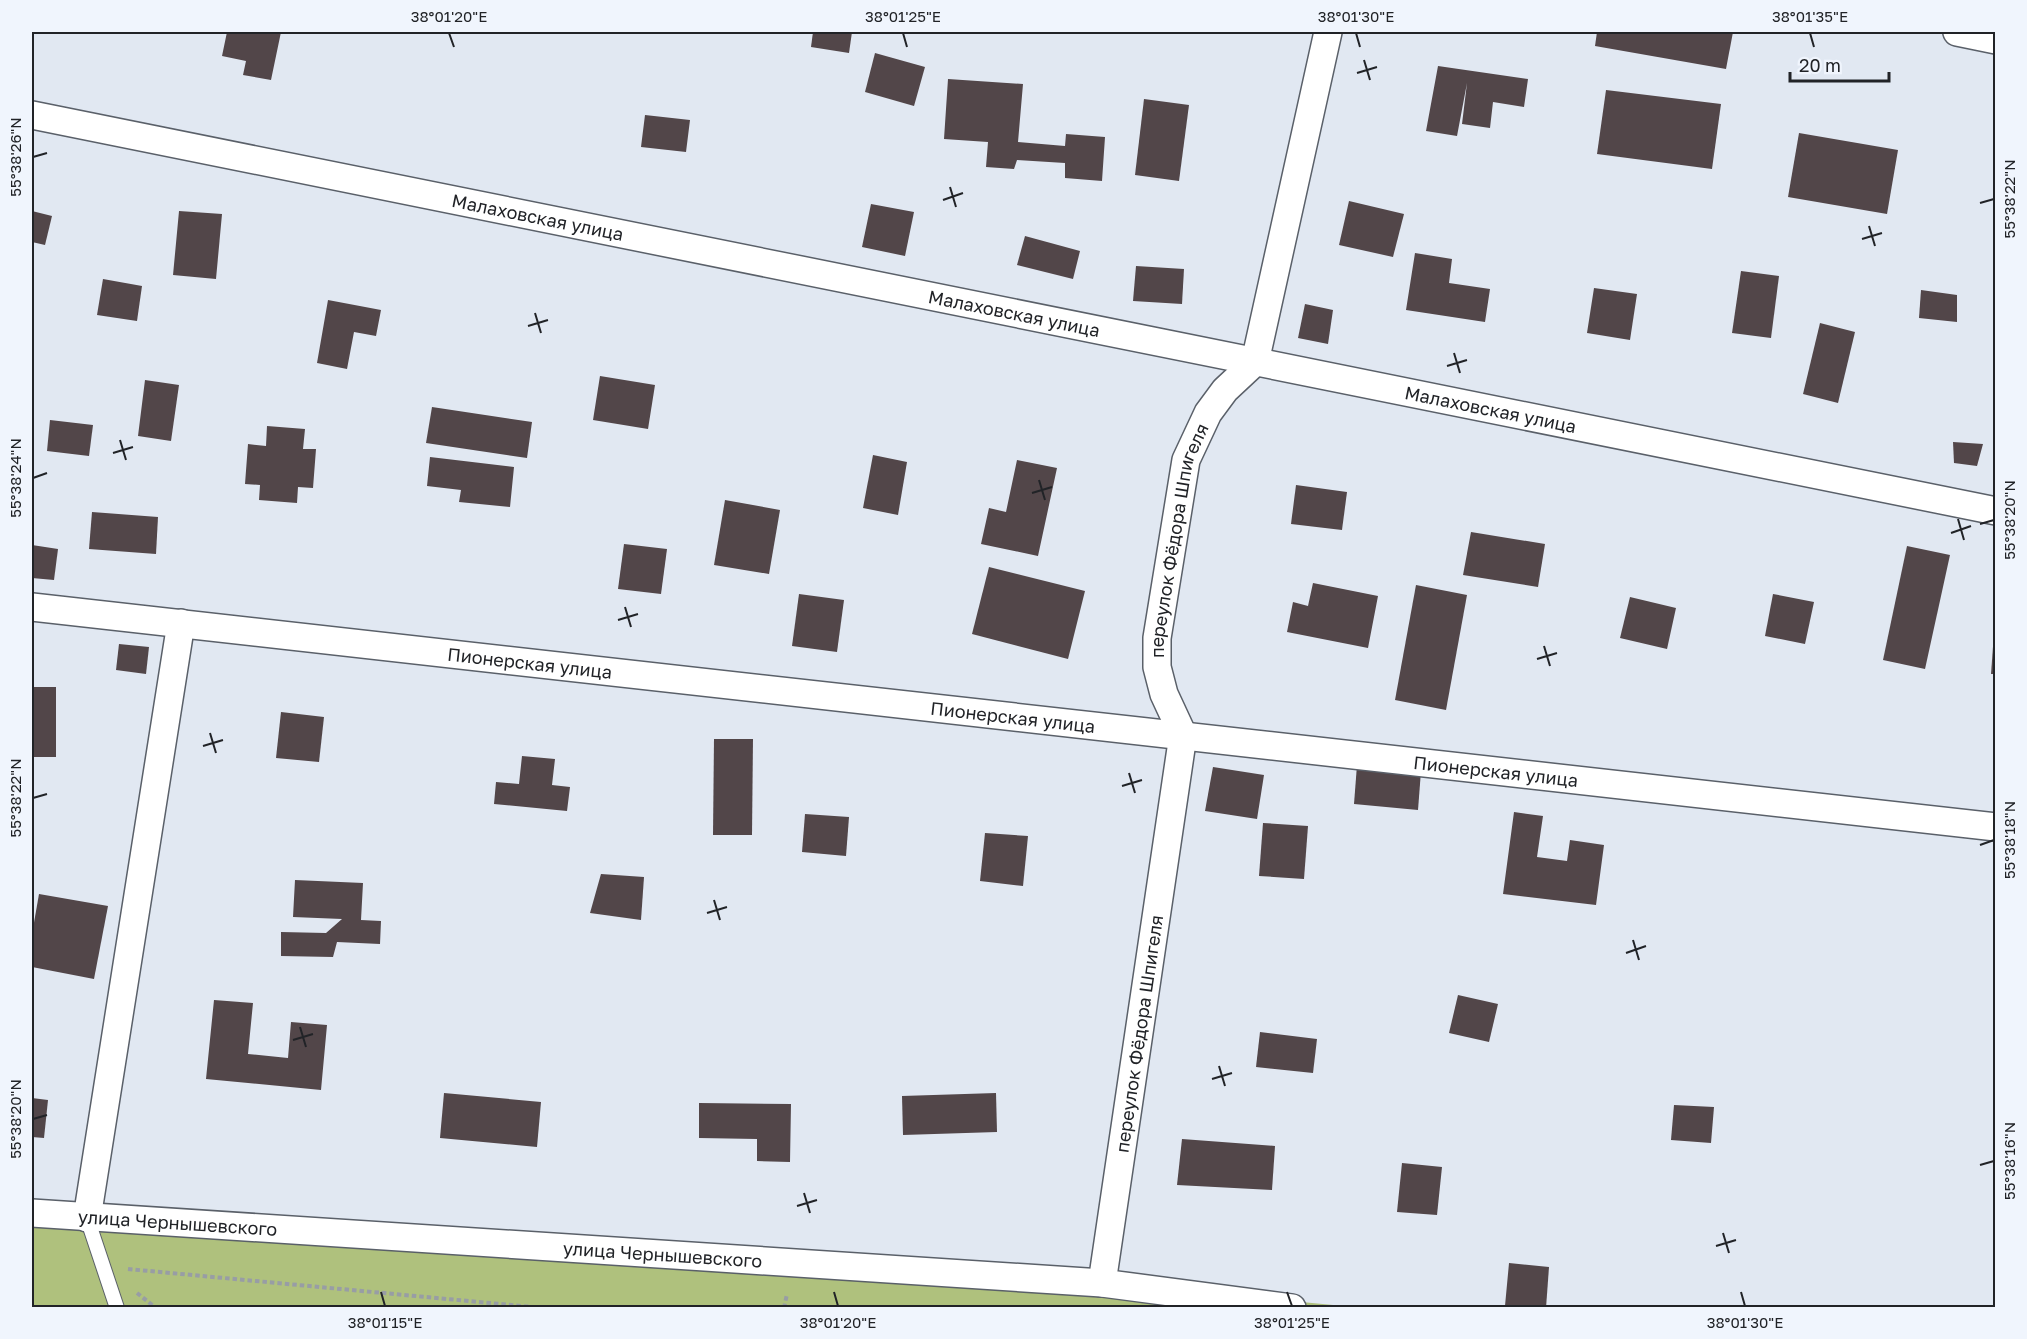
<svg xmlns="http://www.w3.org/2000/svg" width="2027" height="1339" font-family="'Golos Text',sans-serif">
<rect width="100%" height="100%" fill="#e1e8f2"/>
<polygon fill="#afc17d" points="32,1213 1102,1283 1354,1307 32,1307"/>
<g fill="#524649">
<polygon points="227,32 281,32 271,80 243,75 246,61 222,56"/>
<polygon points="813,32 852,32 849,53 811,47"/>
<polygon points="1597,32 1733,32 1726,69 1595,46"/>
<polygon points="875,53 925,67 914,106 865,92"/>
<polygon points="1438,66 1528,79 1524,107 1493,102 1490,128 1462,124 1467,83 1457,136 1426,131"/>
<polygon points="948,79 1023,84 1018,142 1065,146 1066,134 1105,137 1102,181 1065,178 1065,163 1017,160 1014,169 986,167 988,142 944,139"/>
<polygon points="1606,90 1721,104 1712,169 1597,154"/>
<polygon points="1144,99 1189,105 1179,181 1135,175"/>
<polygon points="645,115 690,120 686,152 641,147"/>
<polygon points="1799,133 1898,150 1887,214 1788,197"/>
<polygon points="1349,201 1404,214 1393,257 1339,245"/>
<polygon points="871,204 914,212 905,256 862,247"/>
<polygon points="32,211 52,216 45,245 32,242"/>
<polygon points="179,211 222,214 216,279 173,275"/>
<polygon points="1025,236 1080,251 1073,279 1017,265"/>
<polygon points="1415,253 1452,259 1449,283 1490,289 1485,322 1406,310"/>
<polygon points="1136,266 1184,269 1182,304 1133,301"/>
<polygon points="1741,271 1779,276 1771,338 1732,333"/>
<polygon points="103,279 142,286 137,321 97,315"/>
<polygon points="1594,288 1637,294 1630,340 1587,333"/>
<polygon points="1921,290 1957,295 1957,322 1919,318"/>
<polygon points="328,300 381,310 376,336 354,332 347,369 317,363"/>
<polygon points="1305,304 1333,310 1328,344 1298,338"/>
<polygon points="1820,323 1855,332 1838,403 1803,394"/>
<polygon points="600,376 655,385 648,429 593,420"/>
<polygon points="145,380 179,385 171,441 138,436"/>
<polygon points="432,407 532,422 527,458 426,443"/>
<polygon points="50,420 93,425 89,456 47,451"/>
<polygon points="267,426 305,429 303,449 316,449 313,488 298,487 297,503 259,500 260,485 245,484 248,444 266,446"/>
<polygon points="1953,442 1983,444 1977,466 1954,463"/>
<polygon points="873,455 907,462 898,515 863,508"/>
<polygon points="430,457 514,467 510,507 459,502 461,490 427,486"/>
<polygon points="1017,460 1057,468 1038,556 981,544 989,508 1006,512"/>
<polygon points="1296,485 1347,492 1342,530 1291,524"/>
<polygon points="725,500 780,510 769,574 714,565"/>
<polygon points="92,512 158,517 156,554 89,549"/>
<polygon points="1471,532 1545,544 1538,587 1463,575"/>
<polygon points="624,544 667,549 661,594 618,589"/>
<polygon points="32,545 58,549 54,580 32,578"/>
<polygon points="1907,546 1950,555 1925,669 1883,660"/>
<polygon points="989,567 1085,591 1068,659 972,634"/>
<polygon points="1313,583 1378,596 1368,648 1287,632 1293,602 1308,606"/>
<polygon points="1416,585 1467,595 1446,710 1395,700"/>
<polygon points="799,594 844,600 837,652 792,646"/>
<polygon points="1773,594 1814,602 1805,644 1765,636"/>
<polygon points="1630,597 1676,608 1667,649 1620,638"/>
<polygon points="1994,633 1996,633 1996,674 1991,674"/>
<polygon points="119,644 149,647 146,674 116,670"/>
<rect x="32" y="687" width="24" height="70"/>
<polygon points="281,712 324,717 319,762 276,758"/>
<polygon points="714,739 753,739 752,835 713,835"/>
<polygon points="522,756 555,759 552,785 570,787 567,811 494,804 496,782 519,784"/>
<polygon points="1357,765 1421,771 1418,810 1354,804"/>
<polygon points="1213,767 1264,775 1257,819 1205,811"/>
<polygon points="1514,812 1543,816 1537,857 1567,861 1570,840 1604,845 1596,905 1503,894"/>
<polygon points="805,814 849,817 846,856 802,852"/>
<polygon points="1263,823 1308,826 1304,879 1259,876"/>
<polygon points="985,833 1028,836 1023,886 980,881"/>
<polygon points="601,874 644,877 641,920 590,913"/>
<polygon points="295,880 363,883 361,920 381,921 380,944 337,942 333,957 281,956 281,932 326,933 342,919 293,917"/>
<polygon points="39,894 108,906 94,979 32,967 32,934"/>
<polygon points="1458,995 1498,1004 1489,1042 1449,1033"/>
<polygon points="214,1000 253,1003 248,1054 288,1058 291,1022 327,1025 321,1090 206,1079"/>
<polygon points="1260,1032 1317,1039 1313,1073 1256,1067"/>
<polygon points="444,1093 541,1102 537,1147 440,1138"/>
<polygon points="996,1093 997,1132 903,1135 902,1096"/>
<polygon points="32,1098 48,1100 44,1138 32,1137"/>
<polygon points="699,1103 791,1104 790,1162 757,1161 757,1139 699,1138"/>
<polygon points="1674,1105 1714,1107 1711,1143 1671,1140"/>
<polygon points="1182,1139 1275,1146 1272,1190 1177,1185"/>
<polygon points="1402,1163 1442,1167 1437,1215 1397,1212"/>
<polygon points="1509,1263 1549,1267 1546,1308 1505,1306"/>
</g>
<g fill="none" stroke-linecap="round" stroke-linejoin="round">
<g stroke="#5a6069" stroke-width="16">
<polyline id="lane" points="87,1218 117,1308"/>
</g>
<g stroke="#5a6069" stroke-width="30">
<g id="street">
<polyline points="1957,32 1996,40"/>
<path id="s1" d="M32,115L1996,511"/>
<path id="s2" d="M32,607L1996,827"/>
<path id="s3" d="M32,1213L1102,1283L1292,1308"/>
<polyline points="87,1218 181,623"/>
<path id="s4" d="M1102,1283L1183,735L1164,694L1157,667V638L1186,460L1208,413L1225,390L1255,362L1328,32"/>
</g>
</g>
<g stroke="#989da5" stroke-width="4" stroke-dasharray="4.5 3" stroke-linecap="butt">
<polyline points="128,1269 543,1308"/>
<polyline points="137,1293 156,1308"/>
<polyline points="784,1308 787,1294"/>
</g>
<use href="#lane" stroke="#fff" stroke-width="14"/>
<use href="#street" stroke="#fff" stroke-width="27"/>
</g>
<path fill="none" stroke="#212327" stroke-width="2" d="M449,33L454,47M903,33L907,47M1356,33L1360,47M1810,33L1814,47M1364,60L1370,80M1357,73L1377,67M33,157L47,153M950,187L956,207M943,200L963,193M1980,203L1994,199M1869,226L1875,246M1862,239L1882,233M535,313L541,333M528,326L548,320M1454,353L1460,373M1447,366L1467,360M120,440L126,460M113,453L133,447M33,478L47,473M1039,480L1045,500M1032,493L1052,487M1958,519L1964,540M1980,524L1994,520M1951,533L1971,526M625,607L631,627M618,620L638,614M1544,646L1550,666M1537,659L1557,653M210,733L216,753M203,746L223,740M1129,773L1135,793M1122,786L1142,780M33,798L47,794M1980,845L1994,840M714,900L720,920M707,913L727,907M1633,940L1639,960M1626,953L1646,946M300,1027L306,1047M293,1040L313,1034M1219,1066L1225,1086M1212,1079L1232,1073M33,1119L47,1115M1980,1165L1994,1161M804,1193L810,1213M797,1206L817,1200M1723,1233L1729,1253M1716,1246L1736,1240M381,1292L385,1306M834,1292L838,1306M1287,1292L1292,1306M1741,1292L1745,1306"/>
<g text-anchor="middle" dominant-baseline="central" stroke-width="6" stroke-linejoin="round" paint-order="stroke">
<g font-size="18" fill="#212327" stroke="#f0f5fd">
<text stroke="none"><textPath href="#s1" startOffset="516">Малаховская улица</textPath></text>
<text stroke="none"><textPath href="#s1" startOffset="1002">Малаховская улица</textPath></text>
<text stroke="none"><textPath href="#s1" startOffset="1488">Малаховская улица</textPath></text>
<text stroke="none"><textPath href="#s4" startOffset="756">переулок Фёдора Шпигеля</textPath></text>
<text stroke="none"><textPath href="#s2" startOffset="501">Пионерская улица</textPath></text>
<text stroke="none"><textPath href="#s2" startOffset="987">Пионерская улица</textPath></text>
<text stroke="none"><textPath href="#s2" startOffset="1473">Пионерская улица</textPath></text>
<text stroke="none"><textPath href="#s4" startOffset="252">переулок Фёдора Шпигеля</textPath></text>
<text stroke="none"><textPath href="#s3" startOffset="146">улица Чернышевского</textPath></text>
<text stroke="none"><textPath href="#s3" startOffset="632">улица Чернышевского</textPath></text>
</g>
</g>
<rect width="2027" height="1339" fill="none" stroke="#f0f5fd" stroke-width="66"/>
<path d="M1790 72v9h99v-9" fill="none" stroke="#212327" stroke-width="3"/>
<text x="1799" y="72" font-size="18" fill="#212327" stroke="#f0f5fd" stroke-width="4.5" paint-order="stroke">20 m</text>
<rect x="33" y="33" width="1961" height="1273" fill="none" stroke="#212327" stroke-width="2"/>
<g font-size="15" text-anchor="middle" fill="#212327">
<text x="449" y="22">38°01'20"E</text>
<text x="903" y="22">38°01'25"E</text>
<text x="1356" y="22">38°01'30"E</text>
<text x="1810" y="22">38°01'35"E</text>
<text transform="translate(16 157) rotate(-90)" y="5">55°38'26"N</text>
<text transform="translate(2010 199) rotate(-90)" y="5">55°38'22"N</text>
<text transform="translate(16 478) rotate(-90)" y="5">55°38'24"N</text>
<text transform="translate(2010 520) rotate(-90)" y="5">55°38'20"N</text>
<text transform="translate(16 798) rotate(-90)" y="5">55°38'22"N</text>
<text transform="translate(2010 840) rotate(-90)" y="5">55°38'18"N</text>
<text transform="translate(16 1119) rotate(-90)" y="5">55°38'20"N</text>
<text transform="translate(2010 1161) rotate(-90)" y="5">55°38'16"N</text>
<text x="385" y="1328">38°01'15"E</text>
<text x="838" y="1328">38°01'20"E</text>
<text x="1292" y="1328">38°01'25"E</text>
<text x="1745" y="1328">38°01'30"E</text>
</g>
</svg>
